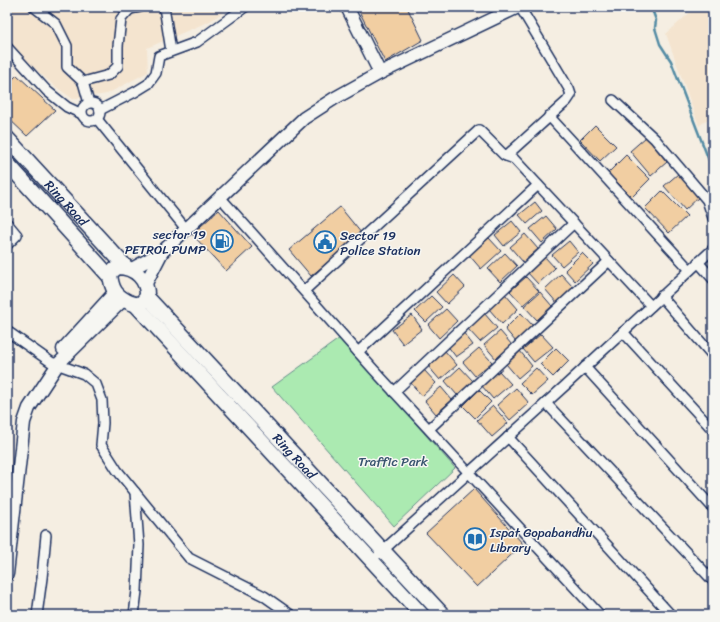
<svg xmlns="http://www.w3.org/2000/svg" width="720" height="622" font-family="Sriracha,sans-serif">
<rect width="100%" height="100%" fill="#f5eee2"/>
<filter id="ink" filterUnits="userSpaceOnUse"><feTurbulence type="fractalNoise" baseFrequency=".025" numOctaves="2"/><feDisplacementMap in="SourceGraphic" scale="8" xChannelSelector="R" yChannelSelector="G"/><feConvolveMatrix kernelMatrix="1 2 1 2 8 2 1 2 1" color-interpolation-filters="sRGB"/></filter>
<g filter="url(#ink)">
<g fill="#f4e4cf">
<polygon points="7,7 231,7 210,21 147,48 148,72 107,94 73,99 53,85 13,48 7,39"/>
<polygon points="696,7 713,7 713,115 699,126 666,34"/>
</g>
<polygon fill="#abeab1" stroke="#638c88" points="340,338 455,468 394,526 272,387"/>
<g fill="none" stroke-linecap="round" stroke-linejoin="round">
<polyline stroke="#538ba4" stroke-width="2.5" points="651,7 656,20 655,28 660,44 671,61 713,171"/>
</g>
<g fill="#f1cea2" stroke="#1b2f5e">
<polygon points="367,7 407,7 423,40 385,62 359,11"/>
<polygon points="17,75 55,110 27,136 7,117 7,85"/>
<polygon points="595,125 616,146 600,161 580,140"/>
<polygon points="646,137 667,162 651,176 630,151"/>
<polygon points="626,155 650,179 632,197 608,173"/>
<polygon points="678,174 699,197 685,210 664,186"/>
<polygon points="662,191 687,216 669,233 645,208"/>
<polygon points="535,202 542,211 527,224 519,215"/>
<polygon points="340,207 362,234 311,276 289,250"/>
<polygon points="219,210 252,247 226,271 192,234"/>
<polygon points="546,216 557,229 542,243 530,229"/>
<polygon points="512,221 521,232 504,246 495,235"/>
<polygon points="525,234 538,249 523,262 510,247"/>
<polygon points="489,238 501,251 481,269 469,255"/>
<polygon points="569,241 578,252 562,266 552,255"/>
<polygon points="505,253 517,266 500,282 488,269"/>
<polygon points="582,253 593,264 575,281 565,270"/>
<polygon points="544,256 555,268 538,284 527,272"/>
<polygon points="561,274 573,287 557,303 545,289"/>
<polygon points="454,275 465,287 447,304 436,292"/>
<polygon points="526,277 539,291 523,305 510,291"/>
<polygon points="540,292 552,306 537,320 524,306"/>
<polygon points="505,294 518,309 502,324 489,309"/>
<polygon points="431,296 442,307 426,322 415,311"/>
<polygon points="446,309 457,321 439,338 428,325"/>
<polygon points="484,313 497,328 480,342 467,328"/>
<polygon points="521,313 533,326 516,342 505,329"/>
<polygon points="412,315 422,329 403,344 392,330"/>
<polygon points="500,331 512,345 496,359 484,345"/>
<polygon points="463,332 473,345 456,357 447,345"/>
<polygon points="541,334 553,347 534,362 523,349"/>
<polygon points="479,348 492,362 475,376 463,362"/>
<polygon points="556,348 569,361 553,377 540,364"/>
<polygon points="445,351 457,365 440,380 428,366"/>
<polygon points="520,351 532,366 518,378 506,364"/>
<polygon points="460,367 473,381 457,395 445,381"/>
<polygon points="536,368 548,381 532,395 520,383"/>
<polygon points="424,370 436,383 422,396 410,382"/>
<polygon points="499,371 511,384 493,399 482,386"/>
<polygon points="441,387 452,400 436,414 425,401"/>
<polygon points="516,388 529,403 510,420 497,405"/>
<polygon points="479,390 491,402 475,418 463,406"/>
<polygon points="493,406 508,423 492,437 477,420"/>
<polygon points="474,489 523,544 477,587 426,533"/>
</g>
<g fill="none" stroke-linecap="round" stroke-linejoin="round">
<g stroke="#1b2f5e" stroke-width="12">
<g id="street">
<polyline points="34,7 56,24 67,46 67,67 83,82 109,75 118,66 118,46 121,19 130,9 129,7"/>
<polyline points="164,7 171,51"/>
<polyline points="130,9 140,7"/>
<polyline points="7,47 47,91 67,107 82,114"/>
<polyline points="83,82 89,103"/>
<polyline points="613,100 655,139 707,200 713,218"/>
<circle cx="91" cy="112" r="9"/>
<polyline points="100,110 135,92 148,84 156,73 159,56 197,42 245,7"/>
<polyline points="549,116 690,270"/>
<polyline points="97,119 186,229"/>
<polyline points="506,156 567,101 571,95 569,89 520,7"/>
<polyline points="220,197 374,370 600,615"/>
<polyline points="7,223 17,235 7,245"/>
<polyline points="698,262 713,279"/>
<polyline points="304,291 479,130 504,155 514,159 651,306"/>
<polyline points="661,296 713,356"/>
<polyline points="7,331 51,362 84,374 96,384 102,400 103,423 101,445 117,470 189,558 264,596 291,615"/>
<polyline points="623,332 713,430"/>
<polyline points="358,352 538,185"/>
<polyline points="585,367 713,508"/>
<polyline points="394,392 574,223"/>
<polyline points="546,403 713,581"/>
<polyline points="429,429 609,261"/>
<polyline points="508,437 671,615"/>
<polyline points="379,554 568,383 713,249"/>
<polyline points="37,615 42,578 46,535"/>
<polyline points="134,615 137,591 139,545 135,492"/>
</g>
</g>
<g stroke="#1b2f5e" stroke-width="15">
<g id="secondary">
<polyline points="347,7 380,73"/>
<polyline points="132,269 162,252 304,118 335,98 380,73 518,7"/>
<polyline points="145,285 162,252"/>
<polyline points="63,349 115,292"/>
<polyline points="7,574 24,422 29,408 58,364 123,300"/>
</g>
</g>
<g stroke="#1b2f5e" stroke-width="17">
<g id="primary">
<path id="s1" d="M7,138L126,267"/>
<polyline points="7,163 110,277"/>
<path d="M118,267C135,267 148,280 147,297C145,298 143,302 140,304C137,305 134,304 131,303C116,297 111,289 110,273Z"/>
<path id="s2" d="M147,297L443,615"/>
<polyline points="135,304 422,615"/>
</g>
</g>
<use href="#street" stroke="#f6f6f2" stroke-width="9"/>
<use href="#secondary" stroke="#f6f6f2" stroke-width="12"/>
<use href="#primary" stroke="#f6f6f2" stroke-width="14"/>
</g>
</g>
<defs>
<g id="fuel-ring" transform="scale(1.15)"><circle r="9.5" fill="#f6f6f2" stroke="#1f6fb2" stroke-width="1.5"/><path d="M-5.5-6h7V0h2V4h1.3V-2.5L3-4.5l.8-.8L6-3V5H2.5V1h-1V6h-7ZM-4.2-4.7v3.2H.2V-4.7Z" fill="#1f6fb2"/></g>
<g id="civic-ring" transform="scale(1.15)"><circle r="9.5" fill="#f6f6f2" stroke="#1f6fb2" stroke-width="1.5"/><path d="M-.6-6.5H3V-4.5H.6V-3L4-1V1h2V6H-6V1h2V-1L-.6-3ZM-1.2 2.5V6h2.4V2.5Z" fill="#1f6fb2"/></g>
<g id="library-ring" transform="scale(1.15)"><circle r="9.5" fill="#f6f6f2" stroke="#1f6fb2" stroke-width="1.5"/><path d="M-6-4Q-3-5.5-.7-3.5V5Q-3 3-6 4ZM6-4Q3-5.5 .7-3.5V5Q3 3 6 4Z" fill="#1f6fb2"/></g>
</defs>
<g fill-rule="evenodd">
<use href="#fuel-ring" x="222" y="241"/>
<use href="#civic-ring" x="325" y="242"/>
<use href="#library-ring" x="475" y="539"/>
</g>
<g text-anchor="middle" dominant-baseline="central" stroke-width="3" stroke-linejoin="round" paint-order="stroke">
<g font-size="13" fill="#1b2f5e" stroke="#f6f6f2">
<text stroke="none"><textPath href="#s1" startOffset="88">Ring Road</textPath></text>
<text stroke="none"><textPath href="#s2" startOffset="217">Ring Road</textPath></text>
</g>
<g font-size="13" fill="#1b2f5e" stroke="#f6f6f2" text-anchor="start">
<text x="206" y="234" text-anchor="end">sector 19<tspan x="206" dy="15">PETROL PUMP</tspan></text>
<text x="340" y="235">Sector 19<tspan x="340" dy="15">Police Station</tspan></text>
<text x="490" y="532">Ispat Gopabandhu<tspan x="490" dy="15">Library</tspan></text>
</g>
<g font-size="13" fill="#38546f" stroke="#f6f6f2">
<text x="393" y="461">Traffic Park</text>
</g>
</g>
<rect width="720" height="622" fill="none" stroke="#f6f6f2" stroke-width="24"/>
<rect x="12" y="12" width="696" height="598" fill="none" stroke="#1b2f5e" stroke-width="1.5" filter="url(#ink)"/>
</svg>
